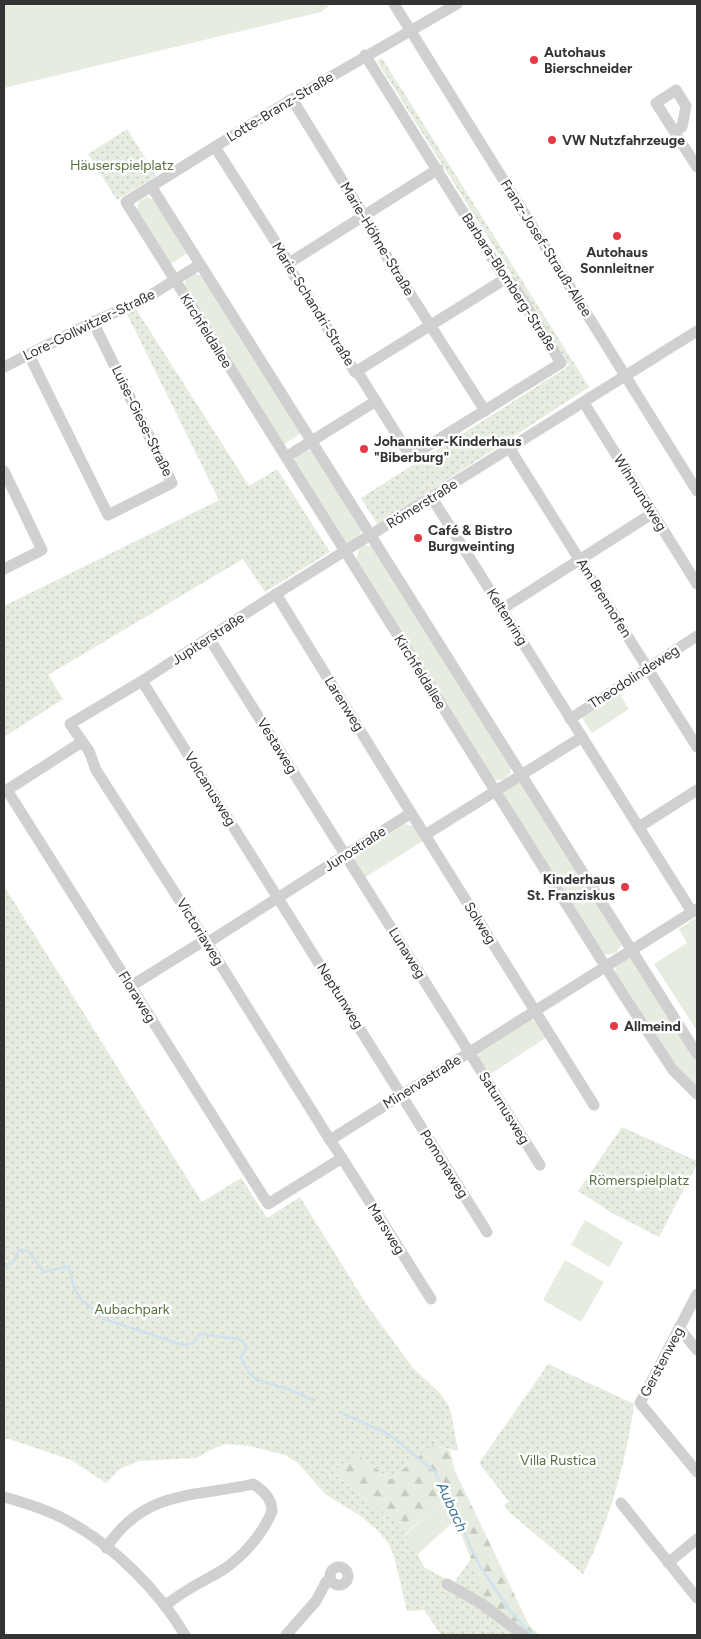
<svg xmlns="http://www.w3.org/2000/svg" width="701" height="1639" font-family="Figtree,sans-serif">
<defs>
<pattern id="forest-firs" width="22" height="20" patternUnits="userSpaceOnUse" patternTransform="scale(1.25)"><rect width="22" height="20" fill="#e6ecdf"/><path d="M5 1l3.5 6h-7zM16 11l3.5 6h-7z" fill="#c6cbc0"/></pattern>
<pattern id="park-dots" width="8" height="8" patternUnits="userSpaceOnUse" patternTransform="scale(1.25)"><rect width="8" height="8" fill="#e6ecdf"/><path d="M2 2h.1M6 6h.1" fill="none" stroke="#c6cbc0" stroke-width="1.8" stroke-linecap="round"/></pattern>
</defs>
<rect width="100%" height="100%" fill="#fff"/>
<g fill="#e6ecdf">
<polygon points="4,4 331,4 321,12 4,88"/>
<path d="M148,197L154,200L188,253L169,265L137,212C137,204 139,199 148,197Z"/>
<polygon points="194,274 201,275 301,433 283,445 184,286 187,278"/>
<path d="M307,450L312,451L361,529C363,537 353,543 346,543L294,461L296,456Z"/>
<polygon points="364,545 374,547 511,765 510,774 502,780 492,780 356,560 359,549"/>
<polygon points="618,692 629,709 592,733 581,716"/>
<polygon points="515,782 520,783 524,786 619,939 621,945 616,953 606,955 601,953 503,797 504,792"/>
<polygon points="405,824 413,826 423,841 364,878 355,863 356,855"/>
<polygon points="697,917 697,1031 654,964 687,943 679,929"/>
<path d="M631,958L636,963L697,1061V1089L680,1071L616,974C614,964 621,960 631,958Z"/>
<polygon points="531,1019 536,1020 547,1037 489,1075 477,1057 479,1051"/>
<polygon points="585,1220 623,1242 609,1267 571,1245"/>
<polygon points="565,1260 604,1282 581,1322 543,1300"/>
<polygon points="443,1501 455,1520 417,1555 405,1535"/>
</g>
<path fill="url(#forest-firs)" d="M432,1445L450,1450L455,1471L529,1625L539,1635H528L454,1583L471,1559L455,1520L443,1501L405,1534C382,1509 357,1495 333,1472L356,1453L391,1479Z"/>
<g fill="url(#park-dots)">
<polygon points="382,58 589,387 378,525 361,498 569,366 377,61"/>
<polygon points="127,129 156,176 117,200 88,154"/>
<polygon points="136,309 249,486 277,469 330,552 265,592 243,559 48,675 63,699 4,737 4,606 219,500 127,314"/>
<polygon points="4,886 202,1202 241,1178 267,1218 300,1197 367,1305 413,1368 439,1392 447,1403 451,1412 458,1451 432,1445 391,1479 356,1454 333,1472 344,1482 390,1518 405,1534 425,1568 454,1583 471,1559 484,1599 528,1635 441,1635 424,1610 407,1611 394,1556 388,1543 379,1532 362,1517 325,1494 298,1463 285,1455 249,1446 226,1444 215,1448 196,1458 138,1461 120,1469 106,1483 71,1460 9,1439 4,1439"/>
<polygon points="622,1127 697,1161 697,1164 659,1237 614,1214 578,1191"/>
<path d="M548,1364L634,1404C626,1462 610,1521 583,1574L510,1513L504,1505L509,1502L479,1463Z"/>
</g>
<g fill="none" stroke-linecap="round" stroke-linejoin="round">
<g stroke="#cfe2ee" stroke-width="2.5">
<polyline points="4,1265 13,1263 19,1250 28,1251 44,1272 69,1266 74,1288 81,1299 104,1319 183,1345 193,1343 201,1333 214,1336 239,1339 247,1347 241,1357 249,1373 257,1380 285,1388 314,1400"/>
<polyline points="340,1412 390,1435 435,1472 457,1516 479,1565 511,1612 532,1635"/>
</g>
<g stroke="#d0d0d0" stroke-width="11">
<polyline points="394,4 697,491"/>
<polyline points="457,4 292,99 126,202 624,996 673,1070 697,1094"/>
<path d="M292,99L374,232V236C410,295 448,352 485,411"/>
<polyline points="675,131 682,127 686,106 676,90 656,103 697,167"/>
<polyline points="215,147 289,263 287,264 355,372 357,371 409,454 415,454 561,363 512,283 505,279 365,55"/>
<polyline points="151,186 697,1054"/>
<polyline points="289,263 438,169"/>
<polyline points="29,355 108,515 172,483 93,322"/>
<polyline points="4,367 93,322 143,300 199,265"/>
<polyline points="357,371 505,279"/>
<polyline points="584,403 697,584"/>
<polyline points="510,449 697,747"/>
<polyline points="286,457 376,401"/>
<polyline points="4,471 42,550 4,569"/>
<polyline points="432,498 692,912"/>
<polyline points="276,594 411,813"/>
<polyline points="502,609 653,513"/>
<polyline points="209,638 540,1165"/>
<polyline points="142,681 487,1232"/>
<polyline points="570,719 697,636"/>
<polyline points="82,742 7,790 268,1204 342,1158 330,1140 697,909"/>
<polyline points="639,827 697,790"/>
<polyline points="425,835 594,1105"/>
<polyline points="207,943 411,813 425,835 582,737"/>
<polyline points="131,986 205,940"/>
<polyline points="330,1140 207,943 96,770 89,751 70,724 142,681 276,594 697,331"/>
<polyline points="342,1158 431,1299"/>
<polyline points="697,1294 640,1403 697,1472"/>
<polyline points="679,1328 697,1350"/>
<path d="M4,1497C26,1503 48,1510 68,1521C114,1546 158,1590 185,1635"/>
<polyline points="621,1503 697,1598"/>
<path d="M106,1548C145,1489 192,1498 253,1484C263,1490 272,1499 272,1511C263,1534 242,1558 221,1571C202,1582 182,1591 165,1606"/>
<polyline points="668,1563 697,1539"/>
<circle cx="339" cy="1576" r="9"/>
<polyline points="447,1584 482,1604 523,1635"/>
<polyline points="286,1635 316,1601 326,1582 330,1579"/>
</g>
</g>
<g fill="#e63946" stroke="#fff" stroke-width="2">
<circle cx="534" cy="60" r="5"/>
<circle cx="552" cy="140" r="5"/>
<circle cx="617" cy="236" r="5"/>
<circle cx="364" cy="449" r="5"/>
<circle cx="418" cy="538" r="5"/>
<circle cx="625" cy="887" r="5"/>
<circle cx="614" cy="1026" r="5"/>
</g>
<g text-anchor="middle" dominant-baseline="central" stroke-width="5" stroke-linejoin="round" paint-order="stroke">
<g font-size="14" font-weight="bold" fill="#333" stroke="#fff" text-anchor="start">
<text x="544" y="52">Autohaus<tspan x="544" dy="16">Bierschneider</tspan></text>
<text x="562" y="140">VW Nutzfahrzeuge</text>
<text x="617" y="252" text-anchor="middle">Autohaus<tspan x="617" dy="16">Sonnleitner</tspan></text>
<text x="374" y="441">Johanniter-Kinderhaus<tspan x="374" dy="16">"Biberburg"</tspan></text>
<text x="428" y="530">Café &amp; Bistro<tspan x="428" dy="16">Burgweinting</tspan></text>
<text x="615" y="879" text-anchor="end">Kinderhaus<tspan x="615" dy="16">St. Franziskus</tspan></text>
<text x="624" y="1026">Allmeind</text>
</g>
<g font-size="14" fill="#333" stroke="#fff">
<text transform="translate(280 107) rotate(-31)">Lotte-Branz-Straße</text>
<text transform="translate(377 239) rotate(59)">Marie-Höhne-Straße</text>
<text transform="translate(546 248) rotate(58)">Franz-Josef-Strauß-Allee</text>
<text transform="translate(509 282) rotate(57)">Barbara-Blomberg-Straße</text>
<text transform="translate(313 304) rotate(58)">Marie-Schandri-Straße</text>
<text transform="translate(89 325) rotate(-26)">Lore-Gollwitzer-Straße</text>
<text transform="translate(206 331) rotate(58)">Kirchfeldallee</text>
<text transform="translate(142 421) rotate(64)">Luise-Giese-Straße</text>
<text transform="translate(640 493) rotate(58)">Wihmundweg</text>
<text transform="translate(422 504) rotate(-32)">Römerstraße</text>
<text transform="translate(604 598) rotate(58)">Am Brennofen</text>
<text transform="translate(507 617) rotate(58)">Keltenring</text>
<text transform="translate(208 639) rotate(-33)">Jupiterstraße</text>
<text transform="translate(420 672) rotate(58)">Kirchfeldallee</text>
<text transform="translate(634 677) rotate(-33)">Theodolindeweg</text>
<text transform="translate(344 704) rotate(58)">Larenweg</text>
<text transform="translate(277 746) rotate(58)">Vestaweg</text>
<text transform="translate(210 789) rotate(58)">Volcanusweg</text>
<text transform="translate(355 849) rotate(-33)">Junostraße</text>
<text transform="translate(480 923) rotate(58)">Solweg</text>
<text transform="translate(200 932) rotate(58)">Victoriaweg</text>
<text transform="translate(407 953) rotate(58)">Lunaweg</text>
<text transform="translate(340 996) rotate(58)">Neptunweg</text>
<text transform="translate(137 997) rotate(58)">Floraweg</text>
<text transform="translate(422 1082) rotate(-32)">Minervastraße</text>
<text transform="translate(504 1108) rotate(58)">Saturnusweg</text>
<text transform="translate(444 1164) rotate(58)">Pomonaweg</text>
<text transform="translate(386 1229) rotate(58)">Marsweg</text>
<text transform="translate(662 1362) rotate(-62)">Gerstenweg</text>
</g>
<g font-size="14" fill="#56703f" stroke="#fff">
<text x="122" y="165">Häuserspielplatz</text>
<text x="639" y="1180">Römerspielplatz</text>
<text x="132" y="1309">Aubachpark</text>
<text x="558" y="1460">Villa Rustica</text>
</g>
<g font-size="15" font-style="italic" fill="#3f7597" stroke="#fff">
<text transform="translate(452 1507) rotate(65)">Aubach</text>
</g>
</g>
<rect width="701" height="1639" fill="none" stroke="#333333" stroke-width="10"/>
</svg>
